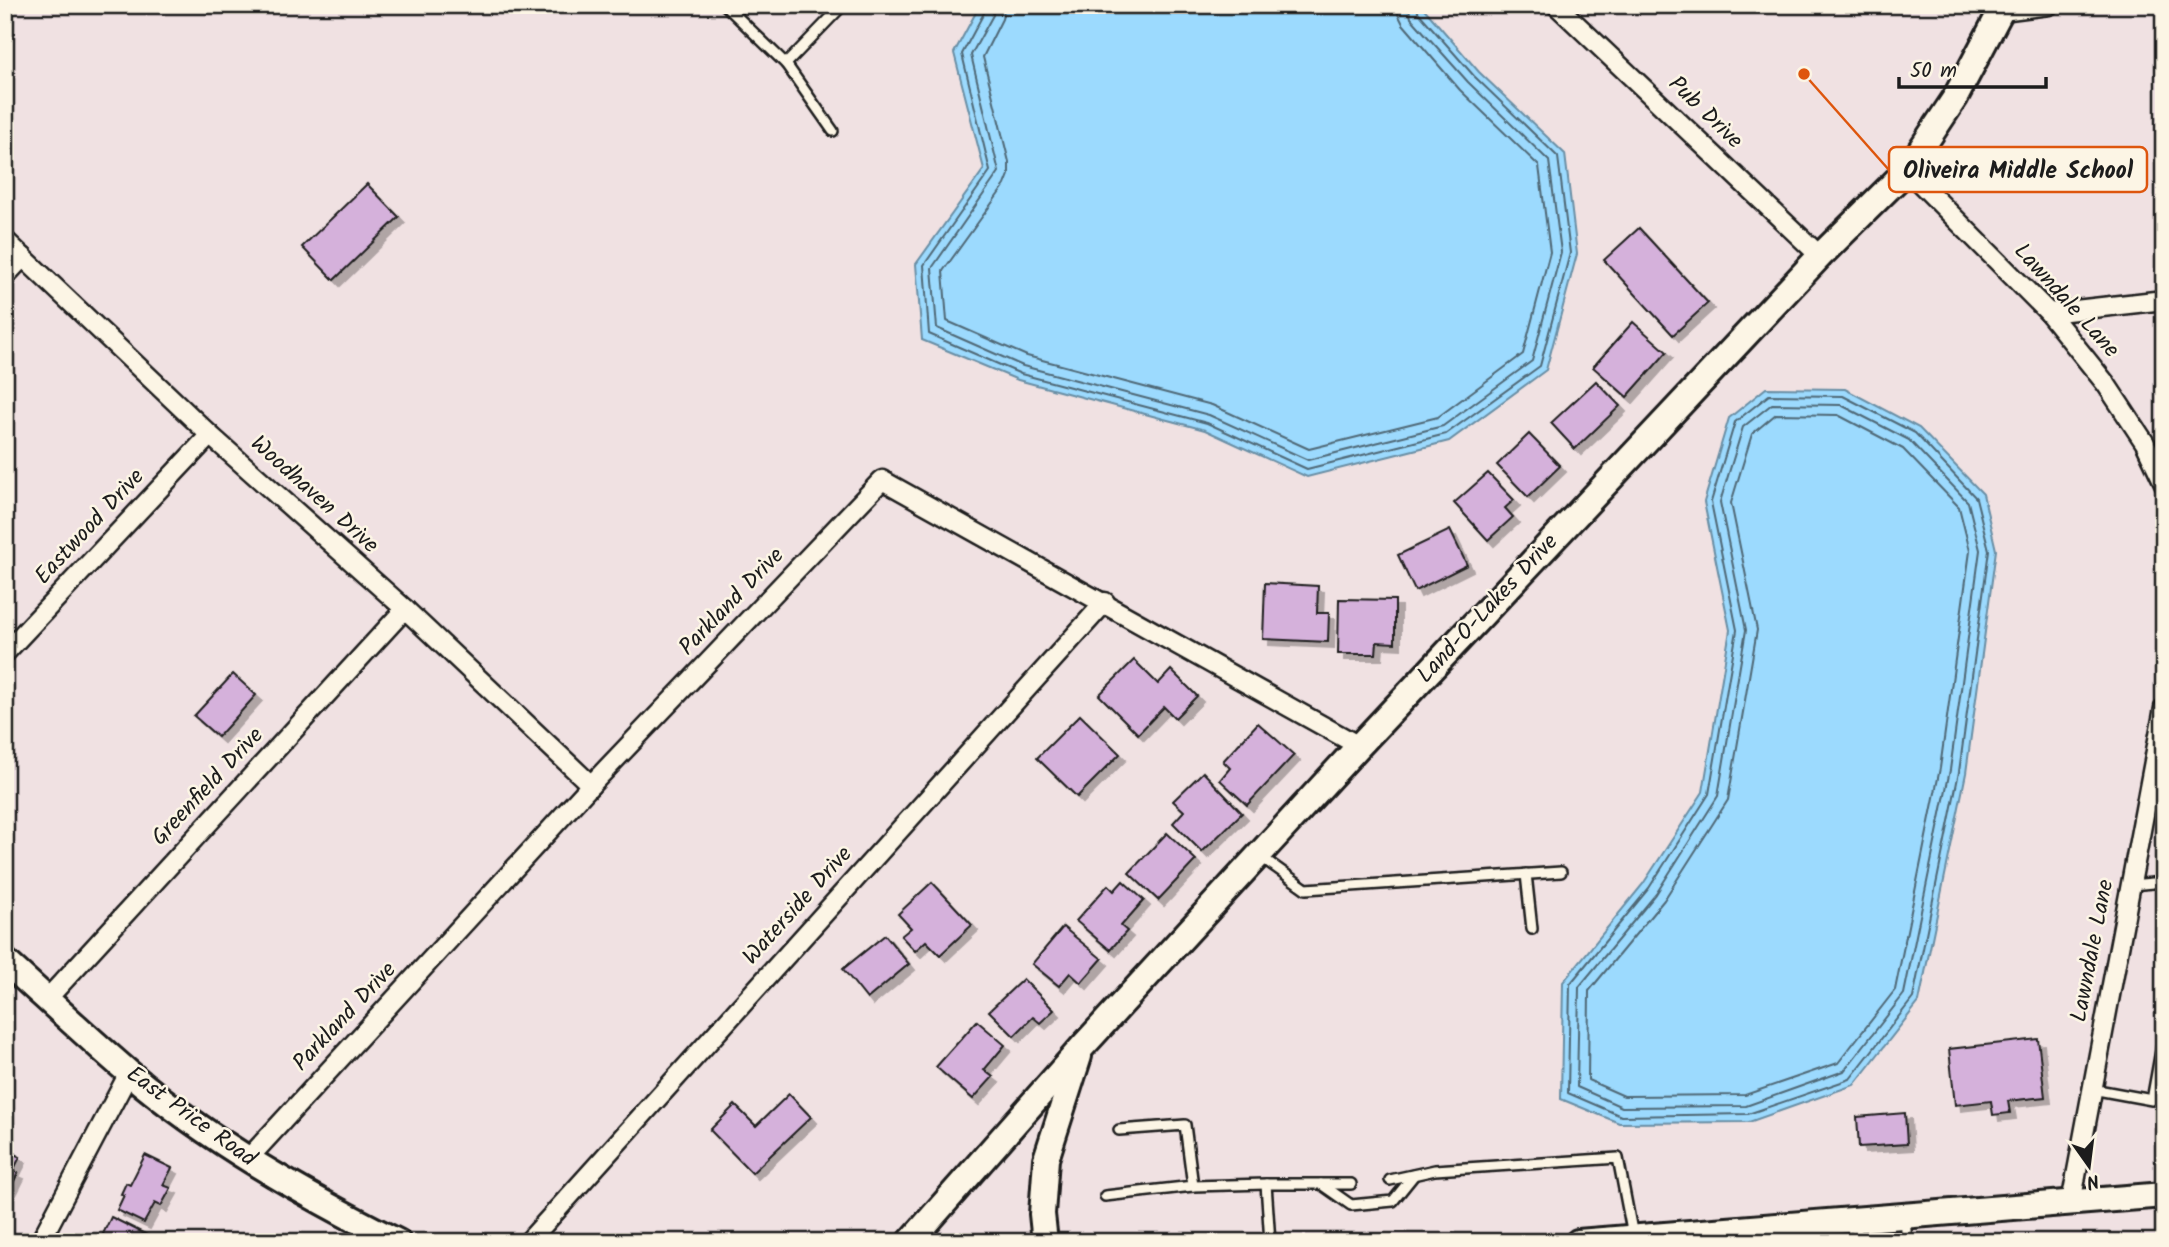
<svg xmlns="http://www.w3.org/2000/svg" width="2169" height="1247" font-family="Kalam,sans-serif">
<defs>
<filter id="shadow"><feDropShadow dx="6" dy="6" stdDeviation="0" flood-color="#0004"/></filter>
</defs>
<rect width="100%" height="100%" fill="#f0e1e2"/>
<filter id="ink" filterUnits="userSpaceOnUse"><feTurbulence type="fractalNoise" baseFrequency=".0143" numOctaves="2"/><feDisplacementMap in="SourceGraphic" scale="14" xChannelSelector="R" yChannelSelector="G"/><feConvolveMatrix kernelMatrix="1 2 1 2 8 2 1 2 1" color-interpolation-filters="sRGB"/></filter>
<g filter="url(#ink)">
<g fill="#9cdafe" stroke="#698ea4" stroke-width="2">
<polygon points="980,5 1421,5 1479,72 1565,154 1577,254 1546,370 1449,441 1307,477 1205,430 1018,380 922,340 916,264 984,169 954,53"/>
<polygon points="1766,388 1845,389 1919,428 1983,494 1996,550 1966,773 1919,1002 1854,1085 1749,1122 1619,1123 1561,1099 1563,982 1643,884 1703,792 1730,630 1704,502 1729,418"/>
</g>
<g fill="none" stroke-linecap="round" stroke-linejoin="round">
<g stroke="#4f6876" stroke-width="2">
<polyline points="986,5 985,11 962,54 990,171 924,265 929,334 1021,374 1207,423 1307,469 1446,434 1540,366 1570,253 1558,157 1474,76 1418,12 1417,5"/>
<polyline points="994,5 993,15 971,55 999,172 932,268 937,328 1023,366 1209,415 1308,460 1443,426 1532,361 1561,252 1549,161 1468,82 1411,18 1408,5"/>
<polyline points="1005,5 1002,19 983,57 1009,162 1009,175 1005,185 943,271 947,321 1027,356 1212,405 1309,449 1438,417 1523,354 1550,252 1539,166 1460,90 1403,24 1398,14 1397,5"/>
<polygon points="1769,395 1843,396 1915,433 1976,498 1989,550 1959,772 1913,998 1850,1079 1748,1114 1621,1116 1568,1093 1570,984 1649,888 1709,794 1737,630 1711,502 1735,422"/>
<polygon points="1772,404 1841,405 1909,440 1968,502 1980,550 1950,770 1904,994 1844,1071 1746,1106 1622,1107 1577,1087 1579,987 1656,894 1718,796 1746,630 1720,502 1743,427"/>
<polygon points="1776,414 1838,415 1903,449 1959,507 1970,551 1940,768 1895,990 1838,1063 1745,1095 1624,1096 1588,1080 1589,991 1664,900 1728,800 1757,630 1731,503 1752,434"/>
</g>
</g>
<g fill="#d5b1db" stroke="#1c1c1c" stroke-width="2" filter="url(#shadow)">
<polygon points="367,184 399,217 334,280 302,247"/>
<polygon points="1639,228 1708,303 1673,335 1604,260"/>
<polygon points="1633,322 1667,352 1627,397 1593,367"/>
<polygon points="1596,381 1620,406 1575,449 1551,423"/>
<polygon points="1529,434 1560,466 1528,497 1497,465"/>
<polygon points="1488,473 1514,500 1505,508 1513,517 1488,540 1454,503"/>
<polygon points="1450,530 1467,565 1415,591 1398,555"/>
<polygon points="1265,583 1318,586 1317,613 1329,613 1328,642 1263,639"/>
<polygon points="1339,599 1395,600 1395,643 1377,642 1376,654 1338,654"/>
<polygon points="1134,660 1158,684 1171,670 1197,696 1175,718 1164,707 1138,734 1099,695"/>
<polygon points="233,674 256,695 218,737 194,716"/>
<polygon points="1080,715 1120,754 1077,797 1037,758"/>
<polygon points="1258,723 1294,755 1247,805 1220,780 1230,768 1223,761"/>
<polygon points="1203,772 1242,813 1202,852 1173,823 1184,811 1173,801"/>
<polygon points="1167,833 1196,860 1158,900 1129,873"/>
<polygon points="1123,881 1144,900 1121,926 1127,931 1110,950 1076,921 1108,885 1114,891"/>
<polygon points="932,882 972,925 940,955 926,941 915,951 901,936 911,928 898,914"/>
<polygon points="1063,927 1102,959 1081,983 1070,973 1059,986 1032,964"/>
<polygon points="885,935 909,964 867,999 843,969"/>
<polygon points="1023,979 1054,1010 1040,1023 1033,1017 1014,1036 989,1011"/>
<polygon points="977,1021 1005,1045 984,1070 993,1077 973,1099 936,1067"/>
<polygon points="2038,1039 2045,1097 2008,1101 2010,1113 1993,1115 1991,1101 1955,1105 1949,1049"/>
<polygon points="789,1094 811,1117 752,1173 710,1130 735,1105 756,1126"/>
<polygon points="1905,1113 1907,1144 1859,1147 1857,1117"/>
<polygon points="5,1149 20,1157 13,1171 18,1173 10,1189 5,1188"/>
<polygon points="145,1155 172,1168 163,1185 171,1188 161,1206 155,1203 144,1223 117,1210 124,1195 121,1194 126,1183 130,1185"/>
<polygon points="111,1217 161,1242 112,1242 102,1236"/>
</g>
<g fill="none" stroke-linecap="round" stroke-linejoin="round">
<g stroke="#1c1c1c" stroke-width="14">
<g id="lane">
<polyline points="725,5 786,64 843,5"/>
<polyline points="786,64 833,131"/>
<polyline points="1260,856 1306,889 1561,872"/>
<polyline points="1526,874 1532,929"/>
<polyline points="2131,885 2164,882"/>
<polyline points="2092,1089 2152,1100 2164,1034"/>
<polyline points="1390,1180 1435,1170 1618,1158 1633,1236"/>
<polyline points="1321,1184 1351,1205 1393,1201 1414,1175"/>
<polyline points="1193,1186 1266,1184"/>
<polyline points="1105,1196 1193,1186 1185,1125 1119,1130"/>
<polyline points="1905,1218 1907,1242"/>
<polyline points="1856,1222 1857,1242"/>
<polyline points="1270,1242 1266,1184 1351,1184"/>
</g>
</g>
<g stroke="#1c1c1c" stroke-width="23">
<g id="street">
<polyline points="1556,5 1820,256"/>
<polyline points="2002,11 2049,5"/>
<polyline points="1907,170 2049,313 2106,384 2145,443 2164,483"/>
<polyline points="5,240 210,435 405,609 591,785"/>
<polyline points="5,276 23,257"/>
<polyline points="2049,313 2164,300"/>
<polyline points="5,653 210,435"/>
<polyline points="47,999 405,609"/>
<polyline points="247,1160 591,785 882,480 1359,746"/>
<polyline points="2071,1203 2164,708"/>
<polyline points="40,1242 129,1073"/>
<polyline points="528,1242 1105,602"/>
</g>
</g>
<g stroke="#1c1c1c" stroke-width="30">
<g id="secondary">
<path d="M5,961C46,998 86,1036 128,1072C209,1141 303,1194 398,1242"/>
<polyline points="910,1242 1083,1046 1359,746 1820,256 1907,170 1955,98 2004,5"/>
<polyline points="1045,1242 1042,1214 1046,1159 1079,1056"/>
<polyline points="1578,1242 2164,1195"/>
</g>
</g>
<use href="#lane" stroke="#fcf5e5" stroke-width="9"/>
<use href="#street" stroke="#fcf5e5" stroke-width="18"/>
<use href="#secondary" stroke="#fcf5e5" stroke-width="24"/>
</g>
</g>
<g text-anchor="middle" dominant-baseline="central" stroke-width="5" stroke-linejoin="round" paint-order="stroke">
<g font-size="23" fill="#1c1c1c" stroke="#fcf5e5">
<text transform="translate(1705 113) rotate(44)">Pub Drive</text>
<text transform="translate(2066 301) rotate(48)">Lawndale Lane</text>
<text transform="translate(314 495) rotate(42)">Woodhaven Drive</text>
<text transform="translate(90 527) rotate(-47)">Eastwood Drive</text>
<text transform="translate(732 602) rotate(-46)">Parkland Drive</text>
<text transform="translate(1488 609) rotate(-47)">Land-O-Lakes Drive</text>
<text transform="translate(208 787) rotate(-47)">Greenfield Drive</text>
<text transform="translate(798 906) rotate(-48)">Waterside Drive</text>
<text transform="translate(2093 951) rotate(-79)">Lawndale Lane</text>
<text transform="translate(345 1017) rotate(-47)">Parkland Drive</text>
<text transform="translate(191 1117) rotate(36)">East Price Road</text>
</g>
</g>
<path fill="none" stroke="#de560d" stroke-width="2.5" d="M1804 74L1889 170"/>
<circle fill="#de560d" stroke="#fcf5e5" stroke-width="2.5" cx="1804" cy="74" r="7"/>
<rect fill="#fcf5e5" stroke="#de560d" stroke-width="2.5" x="1889" y="147" width="258" height="45" rx="7"/>
<g font-size="24" text-anchor="middle" font-weight="bold" fill="#1c1c1c">
<text x="2018" y="178">Oliveira Middle School</text>
</g>
<rect width="2169" height="1247" fill="none" stroke="#fcf5e5" stroke-width="28"/>
<rect x="14" y="14" width="2141" height="1219" fill="none" stroke="#1c1c1c" stroke-width="2.5" filter="url(#ink)"/>
<g transform="translate(2089 1166) rotate(166)" stroke="#fcf5e5" stroke-width="5" paint-order="stroke">
<path d="M0-5L12 26L0 18L-12 26Z" fill="#1c1c1c"/>
<text y="-10" font-size="19" font-weight="bold" text-anchor="middle" fill="#1c1c1c">N</text>
</g>
<path d="M1899 77v10h147v-10" fill="none" stroke="#1c1c1c" stroke-width="3.5"/>
<text x="1910" y="77" font-size="21" fill="#1c1c1c" stroke="#fcf5e5" stroke-width="5" paint-order="stroke">50 m</text>
</svg>
